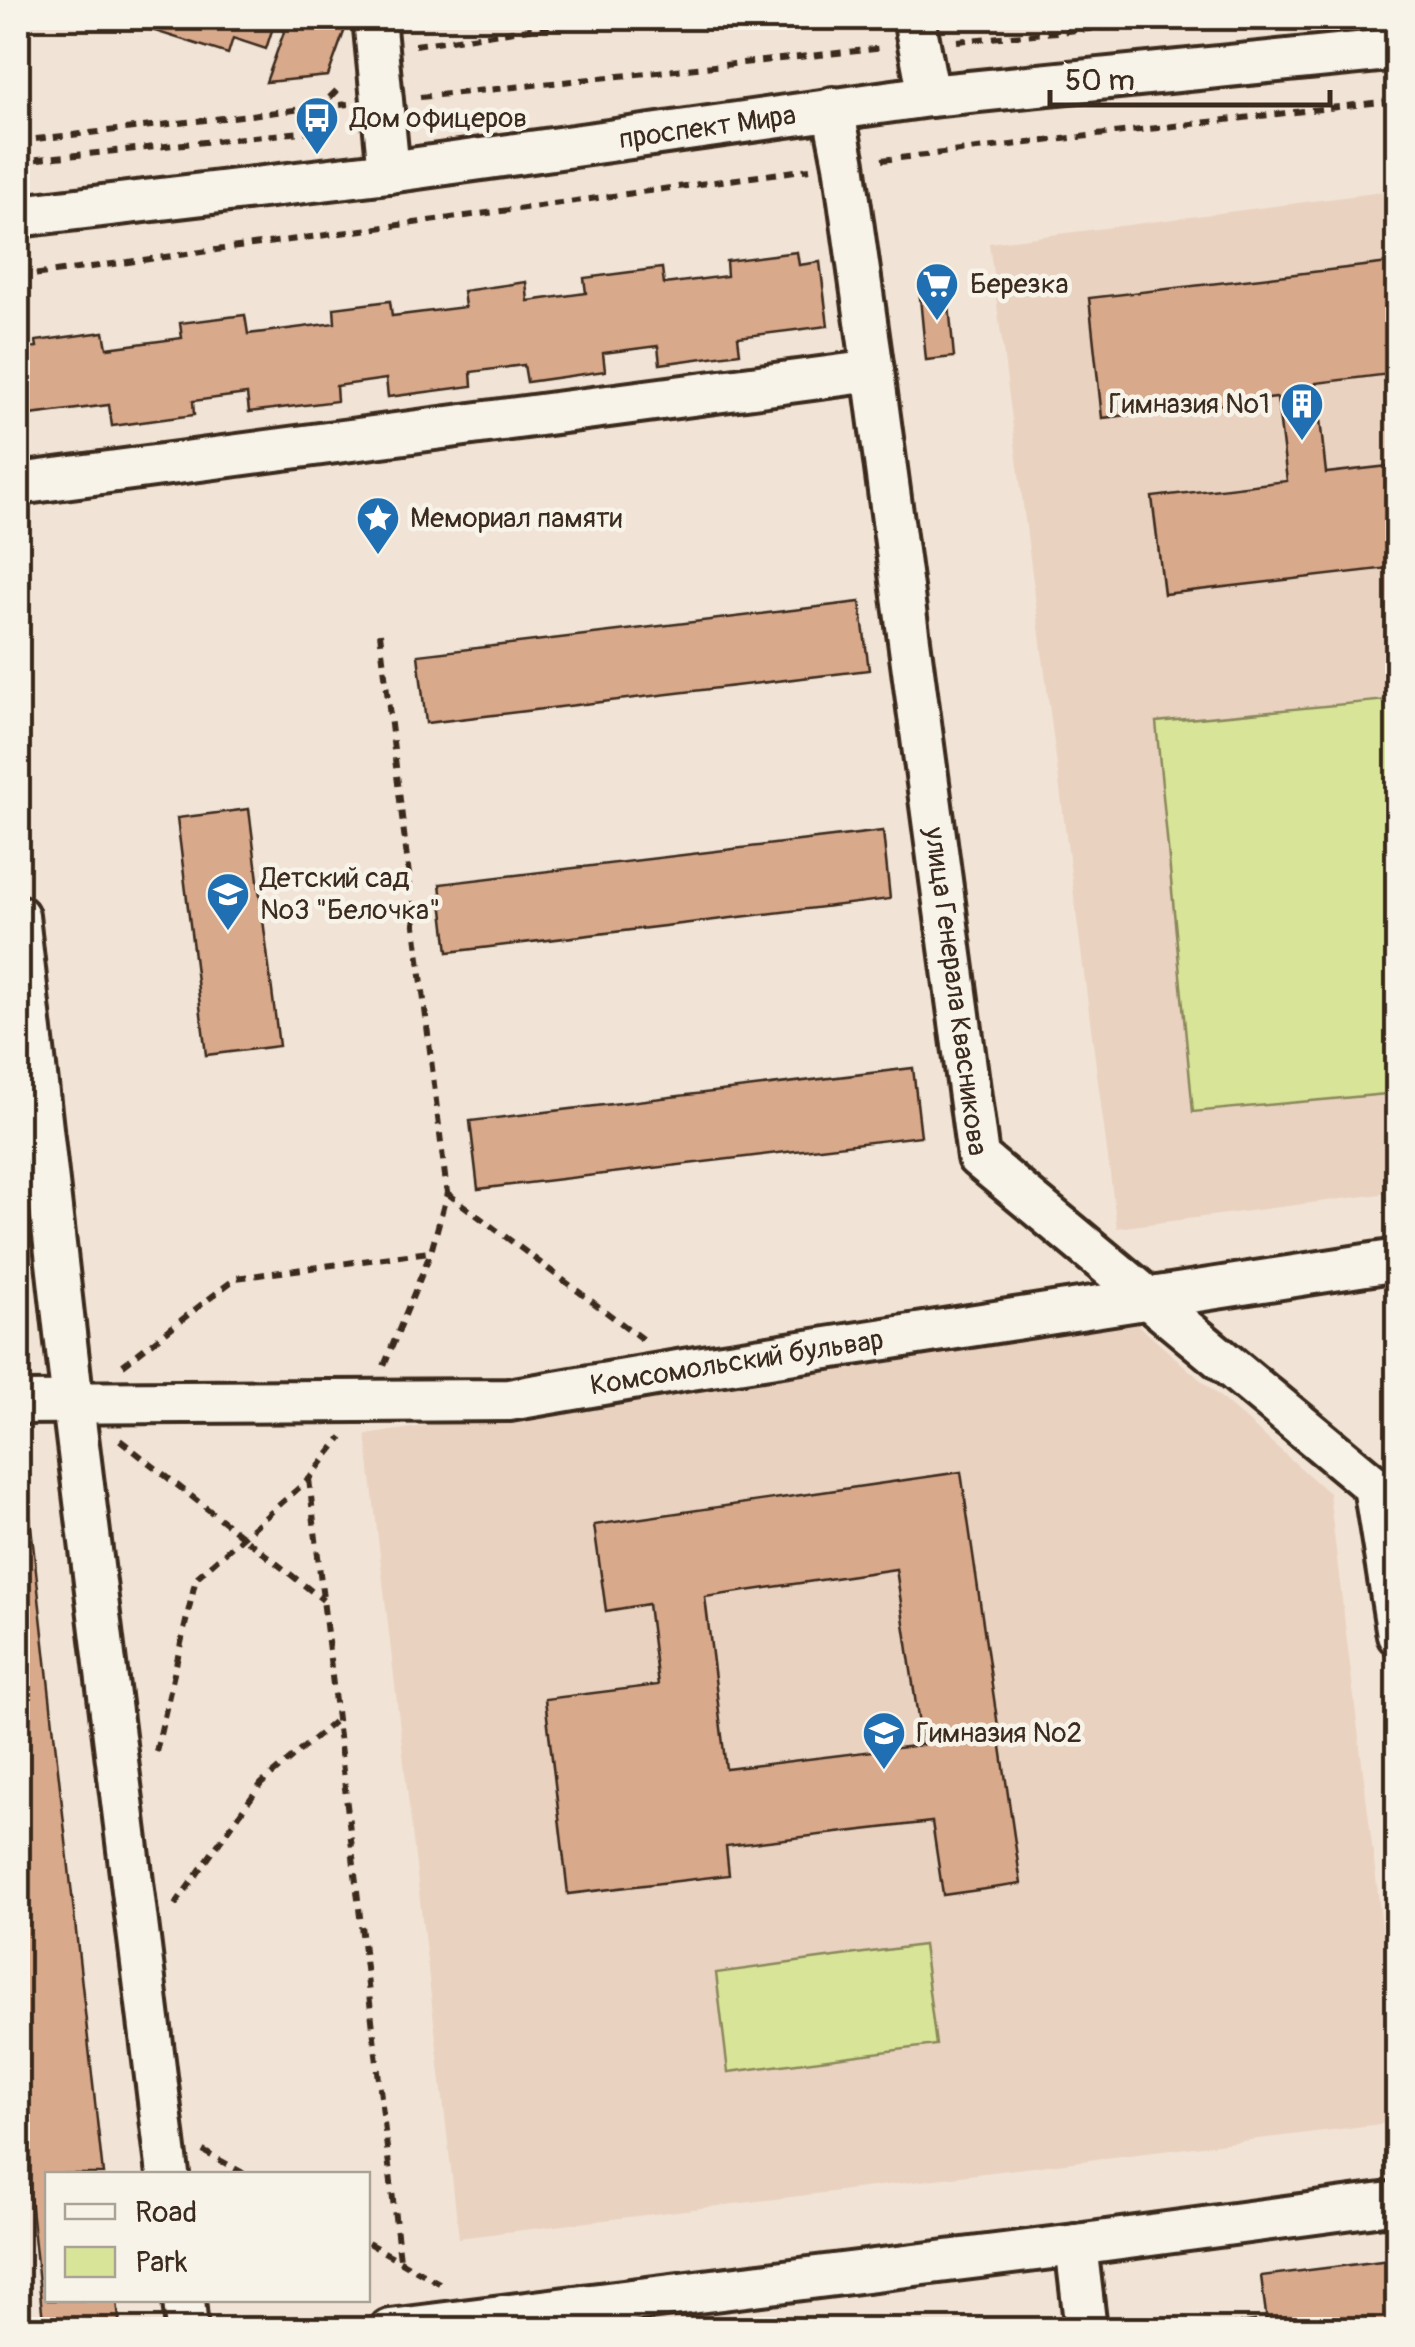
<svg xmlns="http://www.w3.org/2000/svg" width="1415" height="2347" font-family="Pangolin,sans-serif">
<rect width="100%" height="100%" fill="#f1e4d6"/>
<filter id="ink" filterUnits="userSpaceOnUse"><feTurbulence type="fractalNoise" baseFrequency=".01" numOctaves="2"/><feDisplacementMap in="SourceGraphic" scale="20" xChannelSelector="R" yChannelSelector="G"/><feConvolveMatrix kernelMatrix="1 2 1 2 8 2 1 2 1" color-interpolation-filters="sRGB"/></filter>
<g filter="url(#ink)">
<g fill="#ead2c0">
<polygon points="1397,190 1397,1192 1117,1228 989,243"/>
<polygon points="1128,1316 1329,1493 1397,2049 1397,2122 459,2238 366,1435"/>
</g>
<g fill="#d8e598" stroke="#8a885b" stroke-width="2.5">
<polygon points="1397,699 1397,1093 1193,1112 1156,722"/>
<polygon points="923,1945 936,2045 728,2072 716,1973"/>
</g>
<g fill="#d9a98c" stroke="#3b2a1e" stroke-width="2.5" fill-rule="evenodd">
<polygon points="145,18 276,18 266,49 233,38 228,54 142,27"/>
<polygon points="289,18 349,18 328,76 266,82"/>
<polygon points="797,252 799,265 820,262 828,326 738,337 740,353 660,364 658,346 603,353 605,371 527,382 524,365 471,372 472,386 388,397 386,379 336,386 337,401 249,412 247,394 193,401 194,415 112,426 109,405 22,416 18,383 18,350 37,347 36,341 104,332 107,348 182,338 180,323 245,315 248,334 335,323 334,308 390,301 392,316 465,307 463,291 526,282 528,301 586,293 584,278 662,268 664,284 727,276 726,261"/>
<polygon points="1398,262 1398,373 1316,383 1326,473 1398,465 1398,567 1164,594 1152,497 1287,481 1277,398 1102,418 1089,298"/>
<polygon points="947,284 954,357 926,360 919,287"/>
<polygon points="860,602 869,670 426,723 418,655"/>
<polygon points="249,809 279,1046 206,1055 177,818"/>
<polygon points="883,831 890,899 448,952 440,884"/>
<polygon points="913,1068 921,1136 478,1189 470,1121"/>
<polygon points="18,1427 20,1427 103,2174 48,2174 48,2300 117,2300 120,2330 44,2330 18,2086"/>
<path d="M961,1472L1021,1884L943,1895L932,1822L726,1846L729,1875L568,1894L545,1699L658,1685L648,1604L606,1611L594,1525ZM896,1569L922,1745L726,1769L705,1597Z"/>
<polygon points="1398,2259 1398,2330 1268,2330 1261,2276"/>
<polygon points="1255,2321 1256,2330 1192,2330"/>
</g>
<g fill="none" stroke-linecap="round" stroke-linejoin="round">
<g stroke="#3b2a1e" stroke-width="48">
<g id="minor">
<polyline points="374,18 389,172"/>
<polyline points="914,18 929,96"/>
<path id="s1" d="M833,108L844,164L873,371L978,1157L1374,1486L1398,1635"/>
<path id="s2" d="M18,216L389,172L929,96L1398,49"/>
<polyline points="18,484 873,371"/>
<polyline points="18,916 73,1404 168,2174"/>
<path id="s3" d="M18,1403L509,1400L684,1370L1398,1260"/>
<polyline points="1076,2245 1086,2330"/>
<polyline points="184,2300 187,2330"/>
<polyline points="390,2330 1076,2245 1398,2202"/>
</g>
</g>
<g stroke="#3b2a1e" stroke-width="6" stroke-dasharray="10 8" stroke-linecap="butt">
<polyline points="18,28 21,18"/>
<polyline points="957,41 1210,18"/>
<polyline points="415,45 607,18"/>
<polyline points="420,97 885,48"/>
<polyline points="18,141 348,104"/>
<polyline points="882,160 1398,100"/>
<polyline points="18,161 322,130 320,107 342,85"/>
<polyline points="18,277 810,169"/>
<polyline points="380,633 447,1193 431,1252 384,1366"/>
<polyline points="447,1193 642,1339"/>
<polyline points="123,1365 236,1278 429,1252"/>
<polyline points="120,1440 323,1600"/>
<polyline points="309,1479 400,2260"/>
<polyline points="156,1752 196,1578 309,1479 342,1437"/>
<polyline points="175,1905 261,1784 336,1720"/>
<polyline points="203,2151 245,2174"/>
<polyline points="368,2243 441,2284"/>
</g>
<use href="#minor" stroke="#f7f3e8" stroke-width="40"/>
</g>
</g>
<defs>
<g id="bus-pin" transform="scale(2.25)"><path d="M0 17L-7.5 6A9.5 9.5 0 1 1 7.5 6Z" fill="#1f6fb2" stroke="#f7f3e8"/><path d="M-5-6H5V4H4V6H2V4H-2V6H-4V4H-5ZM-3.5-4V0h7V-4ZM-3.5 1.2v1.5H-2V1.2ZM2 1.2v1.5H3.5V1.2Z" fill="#fff"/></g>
<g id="supermarket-pin" transform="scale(2.25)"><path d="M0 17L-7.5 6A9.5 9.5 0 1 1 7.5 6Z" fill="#1f6fb2" stroke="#f7f3e8"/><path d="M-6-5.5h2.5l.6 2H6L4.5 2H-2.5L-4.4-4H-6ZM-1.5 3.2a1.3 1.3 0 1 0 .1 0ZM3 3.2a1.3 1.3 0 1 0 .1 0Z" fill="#fff"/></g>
<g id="building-pin" transform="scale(2.25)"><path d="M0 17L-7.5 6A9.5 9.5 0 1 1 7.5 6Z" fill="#1f6fb2" stroke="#f7f3e8"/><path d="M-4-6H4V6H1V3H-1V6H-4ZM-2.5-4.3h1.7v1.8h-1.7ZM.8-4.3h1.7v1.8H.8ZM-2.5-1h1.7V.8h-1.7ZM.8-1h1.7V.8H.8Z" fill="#fff"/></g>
<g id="sight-pin" transform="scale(2.25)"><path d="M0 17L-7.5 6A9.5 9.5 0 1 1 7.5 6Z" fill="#1f6fb2" stroke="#f7f3e8"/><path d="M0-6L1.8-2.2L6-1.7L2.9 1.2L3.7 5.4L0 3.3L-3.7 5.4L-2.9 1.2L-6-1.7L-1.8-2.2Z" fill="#fff"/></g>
<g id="school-pin" transform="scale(2.25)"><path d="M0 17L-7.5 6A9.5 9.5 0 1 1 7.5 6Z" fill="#1f6fb2" stroke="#f7f3e8"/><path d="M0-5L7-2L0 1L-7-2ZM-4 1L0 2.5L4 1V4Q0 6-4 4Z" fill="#fff"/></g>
</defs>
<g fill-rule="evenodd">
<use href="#bus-pin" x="317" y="118"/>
<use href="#supermarket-pin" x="937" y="284"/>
<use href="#building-pin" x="1302" y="404"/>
<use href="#sight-pin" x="378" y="518"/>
<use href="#school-pin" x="228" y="894"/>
<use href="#school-pin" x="884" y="1733"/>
</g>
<g text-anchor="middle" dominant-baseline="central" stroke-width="9" stroke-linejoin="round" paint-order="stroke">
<g font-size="28" fill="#3b2a1e" stroke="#f7f3e8" text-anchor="start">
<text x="350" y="118">Дом офицеров</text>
<text x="970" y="284">Березка</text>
<text x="1270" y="404" text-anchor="end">Гимназия №1</text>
<text x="410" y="518">Мемориал памяти</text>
<text x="260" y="878">Детский сад<tspan x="260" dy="32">№3 "Белочка"</tspan></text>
<text x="916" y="1733">Гимназия №2</text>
</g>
<g font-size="28" fill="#3b2a1e" stroke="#f7f3e8">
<text stroke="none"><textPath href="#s2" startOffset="695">проспект Мира</textPath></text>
<text stroke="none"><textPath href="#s1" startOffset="892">улица Генерала Квасникова</textPath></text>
<text stroke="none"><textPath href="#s3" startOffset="722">Комсомольский бульвар</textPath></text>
</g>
</g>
<rect width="1415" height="2347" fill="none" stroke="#f7f3e8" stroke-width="60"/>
<rect x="30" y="30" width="1355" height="2287" fill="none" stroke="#3b2a1e" stroke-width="4" filter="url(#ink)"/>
<rect x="45" y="2172" width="325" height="130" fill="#f7f3e8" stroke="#aca397" stroke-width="2.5"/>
<rect x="65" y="2204" width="50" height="15" fill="#f7f3e8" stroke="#aca397" stroke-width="2.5"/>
<text x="135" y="2222" font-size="30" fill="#3b2a1e">Road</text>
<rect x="65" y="2247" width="50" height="30" fill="#d8e598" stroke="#aca397" stroke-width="2.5"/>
<text x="135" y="2272" font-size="30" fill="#3b2a1e">Park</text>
<path d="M1050 90v15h280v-15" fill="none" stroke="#3b2a1e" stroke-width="5"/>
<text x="1065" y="90" font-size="30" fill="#3b2a1e" stroke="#f7f3e8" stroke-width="8" paint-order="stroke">50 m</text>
</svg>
